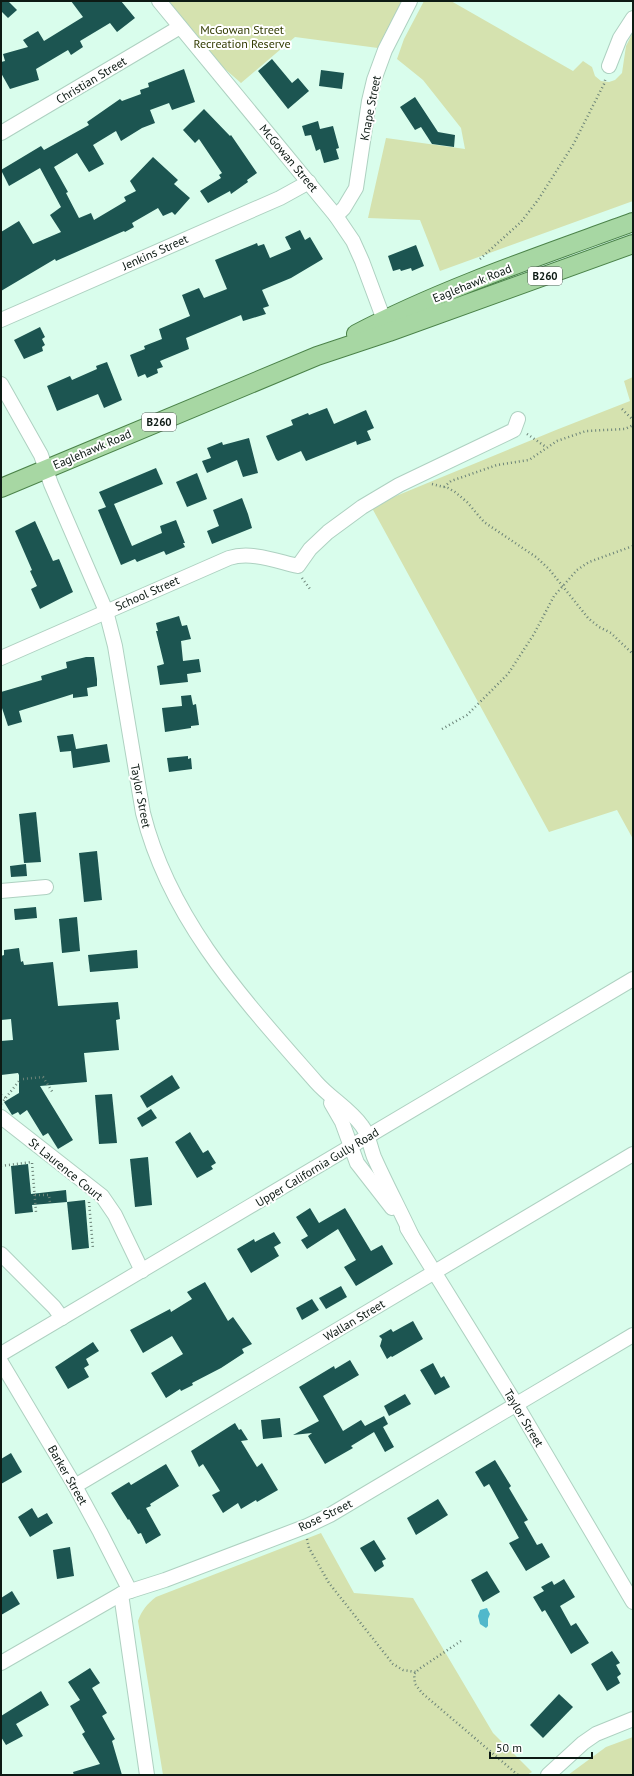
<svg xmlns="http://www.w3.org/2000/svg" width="634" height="1776" font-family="'PT Sans',sans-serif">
<rect width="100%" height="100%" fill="#d9fdec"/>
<g fill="#d5e2af">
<polygon points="167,1 403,1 378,48 295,37 241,83 218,63"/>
<polygon points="424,1 451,1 573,71 583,61 592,67 595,76 601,81 609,82 615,80 622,73 626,46 633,32 633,201 440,271 420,220 368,218 386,138 465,149 461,128 423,80 397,59 404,39"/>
<polygon points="633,377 633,839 617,810 549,832 372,508 379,503 556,430 630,401 624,381"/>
<path d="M321,1533L354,1593L413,1598L493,1733L532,1772L527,1775H163L138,1621C142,1610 147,1604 156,1597Z"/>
<polygon points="633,1737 633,1775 568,1775 606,1747"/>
</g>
<polygon fill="#51b8cb" points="487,1608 490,1614 488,1619 488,1626 486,1628 480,1624 478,1616 480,1610"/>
<g fill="#1c5551">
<polygon points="1,1 8,1 17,10 8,18 1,11"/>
<polygon points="71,1 121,1 135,18 117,32 110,23 80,41 83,47 71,55 68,50 36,69 39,80 10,89 1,73 1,62 5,61 3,54 28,47 23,40 38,31 44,41 83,17"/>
<polygon points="272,59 292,83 298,78 309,91 288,109 258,71"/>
<polygon points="184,69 195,102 172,110 169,103 150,110 155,123 142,128 121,141 116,131 93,145 104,164 89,172 77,153 54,167 68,192 66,193 79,218 91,213 94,220 126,201 124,197 136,191 130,181 153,157 178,180 174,184 190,198 175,215 172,212 163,216 158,208 132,223 134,227 125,232 124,231 56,261 55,259 1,291 1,232 19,221 33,244 61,232 50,215 61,207 40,168 9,186 1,170 41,146 44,150 89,125 87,122 120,99 122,101 141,94 140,90 149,87 148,83"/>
<polygon points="321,70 344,73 342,89 319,86"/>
<polygon points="415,97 438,132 455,135 454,147 432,144 421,127 415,130 400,107"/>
<polygon points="204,109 230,136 231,135 257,173 247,180 248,182 231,194 230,191 208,203 200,191 221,178 219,175 222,173 199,139 195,143 183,130"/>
<polygon points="318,121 320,129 333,126 339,148 336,149 339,159 324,163 320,149 316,151 311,135 305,136 302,126"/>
<polygon points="300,230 305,240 310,237 323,259 291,278 262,290 269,306 263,308 266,314 243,321 241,315 186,338 189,349 160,361 163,367 157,369 158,373 147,378 145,374 138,377 130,355 145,349 144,346 162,339 159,329 190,316 182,295 199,288 204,298 227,289 215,260 257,243 258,246 264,244 270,258 291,249 285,237"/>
<polygon points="416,245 424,266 412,271 411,268 401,271 400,269 393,271 388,256"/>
<polygon points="40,327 45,337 42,339 45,345 42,347 43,351 24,359 14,340"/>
<polygon points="107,362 122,400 104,408 98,394 57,411 47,386 70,376 72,380 97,369 96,366"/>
<polygon points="327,408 334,424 366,410 374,428 367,431 371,440 357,445 356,441 306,461 301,451 278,461 276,459 266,436 293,425 291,420 308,413 309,415"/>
<polygon points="249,438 258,473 243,477 237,460 207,473 202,461 211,458 207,448 222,442 223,445"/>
<polygon points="156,468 163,484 114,504 132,546 162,533 160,526 176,520 185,543 183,543 185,547 166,555 164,551 137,562 135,559 121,565 98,510 106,507 99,492"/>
<polygon points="197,473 207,499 187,507 176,482"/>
<polygon points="242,498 248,514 252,528 212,544 207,531 219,526 213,510"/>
<polygon points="35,521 53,561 59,559 73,592 40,609 31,589 37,586 30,571 32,570 15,531"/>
<polygon points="179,616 182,626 187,625 191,639 181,641 183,661 199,659 201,672 187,674 188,682 160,685 157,666 164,664 156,631 158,631 156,623"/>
<polygon points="86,657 94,657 97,679 97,686 87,688 88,696 73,698 73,694 19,711 22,722 8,726 1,705 1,692 42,680 41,676 67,668 66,662"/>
<polygon points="191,695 193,705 196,704 199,725 191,726 191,728 165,732 162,708 182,706 181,696"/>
<polygon points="73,734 76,749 107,744 110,762 73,768 71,751 60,752 57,736"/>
<polygon points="188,756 188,759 191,758 192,769 169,772 167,758"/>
<polygon points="36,812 41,862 24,863 19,814"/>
<polygon points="97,851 102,900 84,902 79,853"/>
<polygon points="26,864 27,876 11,877 10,866"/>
<polygon points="36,907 37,918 15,920 14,909"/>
<polygon points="77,917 80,951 62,953 59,919"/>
<polygon points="19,948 21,962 23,961 24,965 53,962 58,1006 118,1002 120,1019 116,1020 119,1050 84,1053 87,1082 40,1086 73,1140 58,1149 48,1133 43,1136 27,1110 20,1115 18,1112 12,1115 4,1102 19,1093 19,1075 18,1073 1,1075 1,1041 13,1040 11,1019 1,1020 1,956 4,955 4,950"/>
<polygon points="137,950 138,968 90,972 88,955"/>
<polygon points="172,1075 180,1088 147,1108 140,1096"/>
<polygon points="112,1094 117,1143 99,1144 95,1095"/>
<polygon points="151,1109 157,1118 142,1127 137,1118"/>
<polygon points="190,1132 203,1153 208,1150 216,1163 211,1166 213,1169 197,1178 175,1142"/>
<polygon points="148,1157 152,1205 135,1207 130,1159"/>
<polygon points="28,1164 31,1194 66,1190 67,1202 32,1205 33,1212 15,1214 11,1166"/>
<polygon points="85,1200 89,1248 72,1250 67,1202"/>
<polygon points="310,1208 319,1223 345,1208 371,1251 382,1245 393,1264 356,1286 344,1267 356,1260 338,1229 307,1249 301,1240 308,1236 296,1217"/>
<polygon points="274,1232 281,1243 274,1247 279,1256 251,1273 237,1249 254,1239 255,1242"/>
<polygon points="205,1282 228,1321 233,1317 252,1344 242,1349 244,1353 221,1368 192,1383 193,1385 181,1391 180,1389 166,1398 151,1373 183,1354 172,1336 143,1353 130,1330 170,1309 171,1312 192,1299 187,1292"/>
<polygon points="341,1286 347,1297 326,1309 319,1298"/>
<polygon points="312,1299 319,1310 302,1320 296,1308"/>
<polygon points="413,1321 423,1339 392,1357 391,1356 387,1359 380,1346 382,1339 379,1336 391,1329 393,1332"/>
<polygon points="93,1342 99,1351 86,1359 89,1365 84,1368 89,1377 68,1389 55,1367"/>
<polygon points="350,1360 359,1375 323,1396 343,1431 361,1420 365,1426 384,1416 388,1424 383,1427 394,1447 385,1452 374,1432 351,1446 353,1448 325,1464 308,1436 312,1433 293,1435 319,1421 299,1387 334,1366 335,1369"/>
<polygon points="433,1363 441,1378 444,1376 450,1387 435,1395 420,1370"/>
<polygon points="405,1394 411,1404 389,1416 384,1406"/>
<polygon points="280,1418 282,1437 263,1439 261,1420"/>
<polygon points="235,1423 239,1430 241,1429 248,1440 241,1441 257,1467 262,1463 278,1490 257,1502 256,1500 241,1509 238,1503 223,1513 212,1495 220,1491 203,1464 199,1467 191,1451"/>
<polygon points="11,1453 22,1472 1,1484 1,1459"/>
<polygon points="495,1460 511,1486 509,1488 528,1520 524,1522 537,1545 542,1543 550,1557 526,1571 509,1543 519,1538 489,1484 484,1487 475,1472"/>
<polygon points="166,1464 179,1486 150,1504 151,1506 146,1508 161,1535 146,1544 141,1533 138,1534 129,1519 128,1520 111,1493 129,1482 131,1485"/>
<polygon points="438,1499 448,1515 416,1535 407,1518"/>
<polygon points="32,1508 38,1518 47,1513 53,1523 30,1537 18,1517"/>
<polygon points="374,1540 386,1559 382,1561 384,1566 375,1572 360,1548"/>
<polygon points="70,1547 74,1576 57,1579 53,1550"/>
<polygon points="487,1571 500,1592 483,1602 471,1580"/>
<polygon points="564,1579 575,1597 560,1606 571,1626 576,1623 589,1643 571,1654 545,1610 542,1612 533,1597 544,1591 541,1587 552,1581 554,1585"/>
<polygon points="12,1591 20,1604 1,1615 1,1598"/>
<polygon points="612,1651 620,1663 616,1665 621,1674 617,1677 620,1683 607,1691 591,1664"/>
<polygon points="90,1668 100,1683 92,1688 107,1713 102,1716 115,1739 112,1741 122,1775 74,1775 73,1772 100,1764 82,1734 85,1732 70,1706 80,1700 68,1682"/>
<polygon points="41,1691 49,1705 16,1724 23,1736 6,1745 1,1737 1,1716"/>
<polygon points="559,1694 573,1707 543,1738 530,1725"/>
</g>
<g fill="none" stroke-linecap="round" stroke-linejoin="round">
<g stroke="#aed1c1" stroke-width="16">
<g id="minor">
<polyline points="159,1 336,216 353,241 362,261 384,320"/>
<polyline points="609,66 620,38 633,18"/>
<polyline points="1,133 180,27"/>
<polyline points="336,216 344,208 356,188 369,101 374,80 385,50 410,1"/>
<polyline points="1,320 280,198 309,182"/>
<path d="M1,384L41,455L51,484L106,611L115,646L143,813C170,921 245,1001 316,1082C330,1098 350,1109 362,1126C369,1135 370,1147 374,1157C386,1184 400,1210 412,1236"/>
<path d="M1,658L229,558C251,551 276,561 298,566L310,549L328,532L362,507L399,485L514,430L518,419"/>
<polyline points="1,891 46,887"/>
<polyline points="331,1103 342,1122 357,1163 392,1208"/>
<polyline points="1,1117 102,1196 115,1215 142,1271"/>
<polyline points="407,1228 516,1404 633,1602"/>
<polyline points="1,1254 54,1307 62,1318"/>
<polyline points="1,1354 633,979"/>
<polyline points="1,1362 75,1486 100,1532 130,1591"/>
<polyline points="75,1486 633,1154"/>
<polyline points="121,1594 147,1775"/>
<polyline points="1,1663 121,1594 165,1580 307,1526 330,1515 633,1335"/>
<polyline points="548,1775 583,1743 596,1734 633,1719"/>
</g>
</g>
<g stroke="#4b8349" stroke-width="20">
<g id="major">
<path d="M356,334C444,288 540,256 633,222"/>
<polyline points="1,488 317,356 389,332 633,244"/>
</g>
</g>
<g stroke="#6b8378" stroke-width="2.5" stroke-dasharray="1 3" stroke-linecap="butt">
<polyline points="480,259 521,222 538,200 573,145 604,84 606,77"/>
<polyline points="622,409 633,420"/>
<polyline points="527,434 546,447"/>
<polyline points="432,484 448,488 455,492 467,502 484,522 536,557 549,569 588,618 599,627 611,633 633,654"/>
<polyline points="444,487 451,481 497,465 529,460 557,441 586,431 625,429 633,425"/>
<polyline points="302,578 310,589"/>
<polyline points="442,729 467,715 508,674 534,634 554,596 577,570 589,562 633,546"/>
<polyline points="23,1079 43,1077 53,1093"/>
<polyline points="1,1095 6,1098"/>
<polyline points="1,1104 19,1081"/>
<polyline points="32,1163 36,1212"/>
<polyline points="1,1166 32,1162"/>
<polyline points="35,1195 49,1195 50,1203"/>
<polyline points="89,1202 93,1249"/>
<polyline points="307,1539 309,1548 329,1583 393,1664 403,1670 416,1672"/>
<polyline points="461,1641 419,1669 414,1674 415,1684 422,1693 518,1775"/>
</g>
<use href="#minor" stroke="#fff" stroke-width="14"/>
<use href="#major" stroke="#a7d7a3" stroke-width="18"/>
</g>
<g text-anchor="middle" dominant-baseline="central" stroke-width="4" stroke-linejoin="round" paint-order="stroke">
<g fill="#fff" stroke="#565f5a" stroke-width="1">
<rect x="528" y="267" width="34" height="18" rx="3"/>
<rect x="142" y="413" width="34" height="18" rx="3"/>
</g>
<g font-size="11" font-weight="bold" fill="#0d1a14">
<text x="545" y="276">B260</text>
<text x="159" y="422">B260</text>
</g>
<g font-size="12" fill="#333c02" stroke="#fff">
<text x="242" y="29">McGowan Street<tspan x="242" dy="14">Recreation Reserve</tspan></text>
</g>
<g font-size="12" fill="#0d1a14" stroke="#fff">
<text transform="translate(91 80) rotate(-31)">Christian Street</text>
<text transform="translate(370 108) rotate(-79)">Knape Street</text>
<text transform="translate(289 158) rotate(50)">McGowan Street</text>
<text transform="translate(155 252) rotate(-24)">Jenkins Street</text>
<text transform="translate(472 283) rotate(-22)">Eaglehawk Road</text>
<text transform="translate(92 449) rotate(-23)">Eaglehawk Road</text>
<text transform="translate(147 593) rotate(-24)">School Street</text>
<text transform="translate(141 796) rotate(79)">Taylor Street</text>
<text transform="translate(317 1167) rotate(-31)">Upper California Gully Road</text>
<text transform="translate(66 1169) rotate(39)">St Laurence Court</text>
<text transform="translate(354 1320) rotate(-31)">Wallan Street</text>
<text transform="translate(524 1418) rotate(59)">Taylor Street</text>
<text transform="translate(68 1475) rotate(60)">Barker Street</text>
<text transform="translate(325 1515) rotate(-26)">Rose Street</text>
</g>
</g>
<rect width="634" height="1776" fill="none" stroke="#0d1a14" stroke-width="4"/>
<path d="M490 1752v6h102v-6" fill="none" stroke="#0d1a14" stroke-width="2"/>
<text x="496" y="1752" font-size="12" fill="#0d1a14" stroke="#ffffff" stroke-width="3" paint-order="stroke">50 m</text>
</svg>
